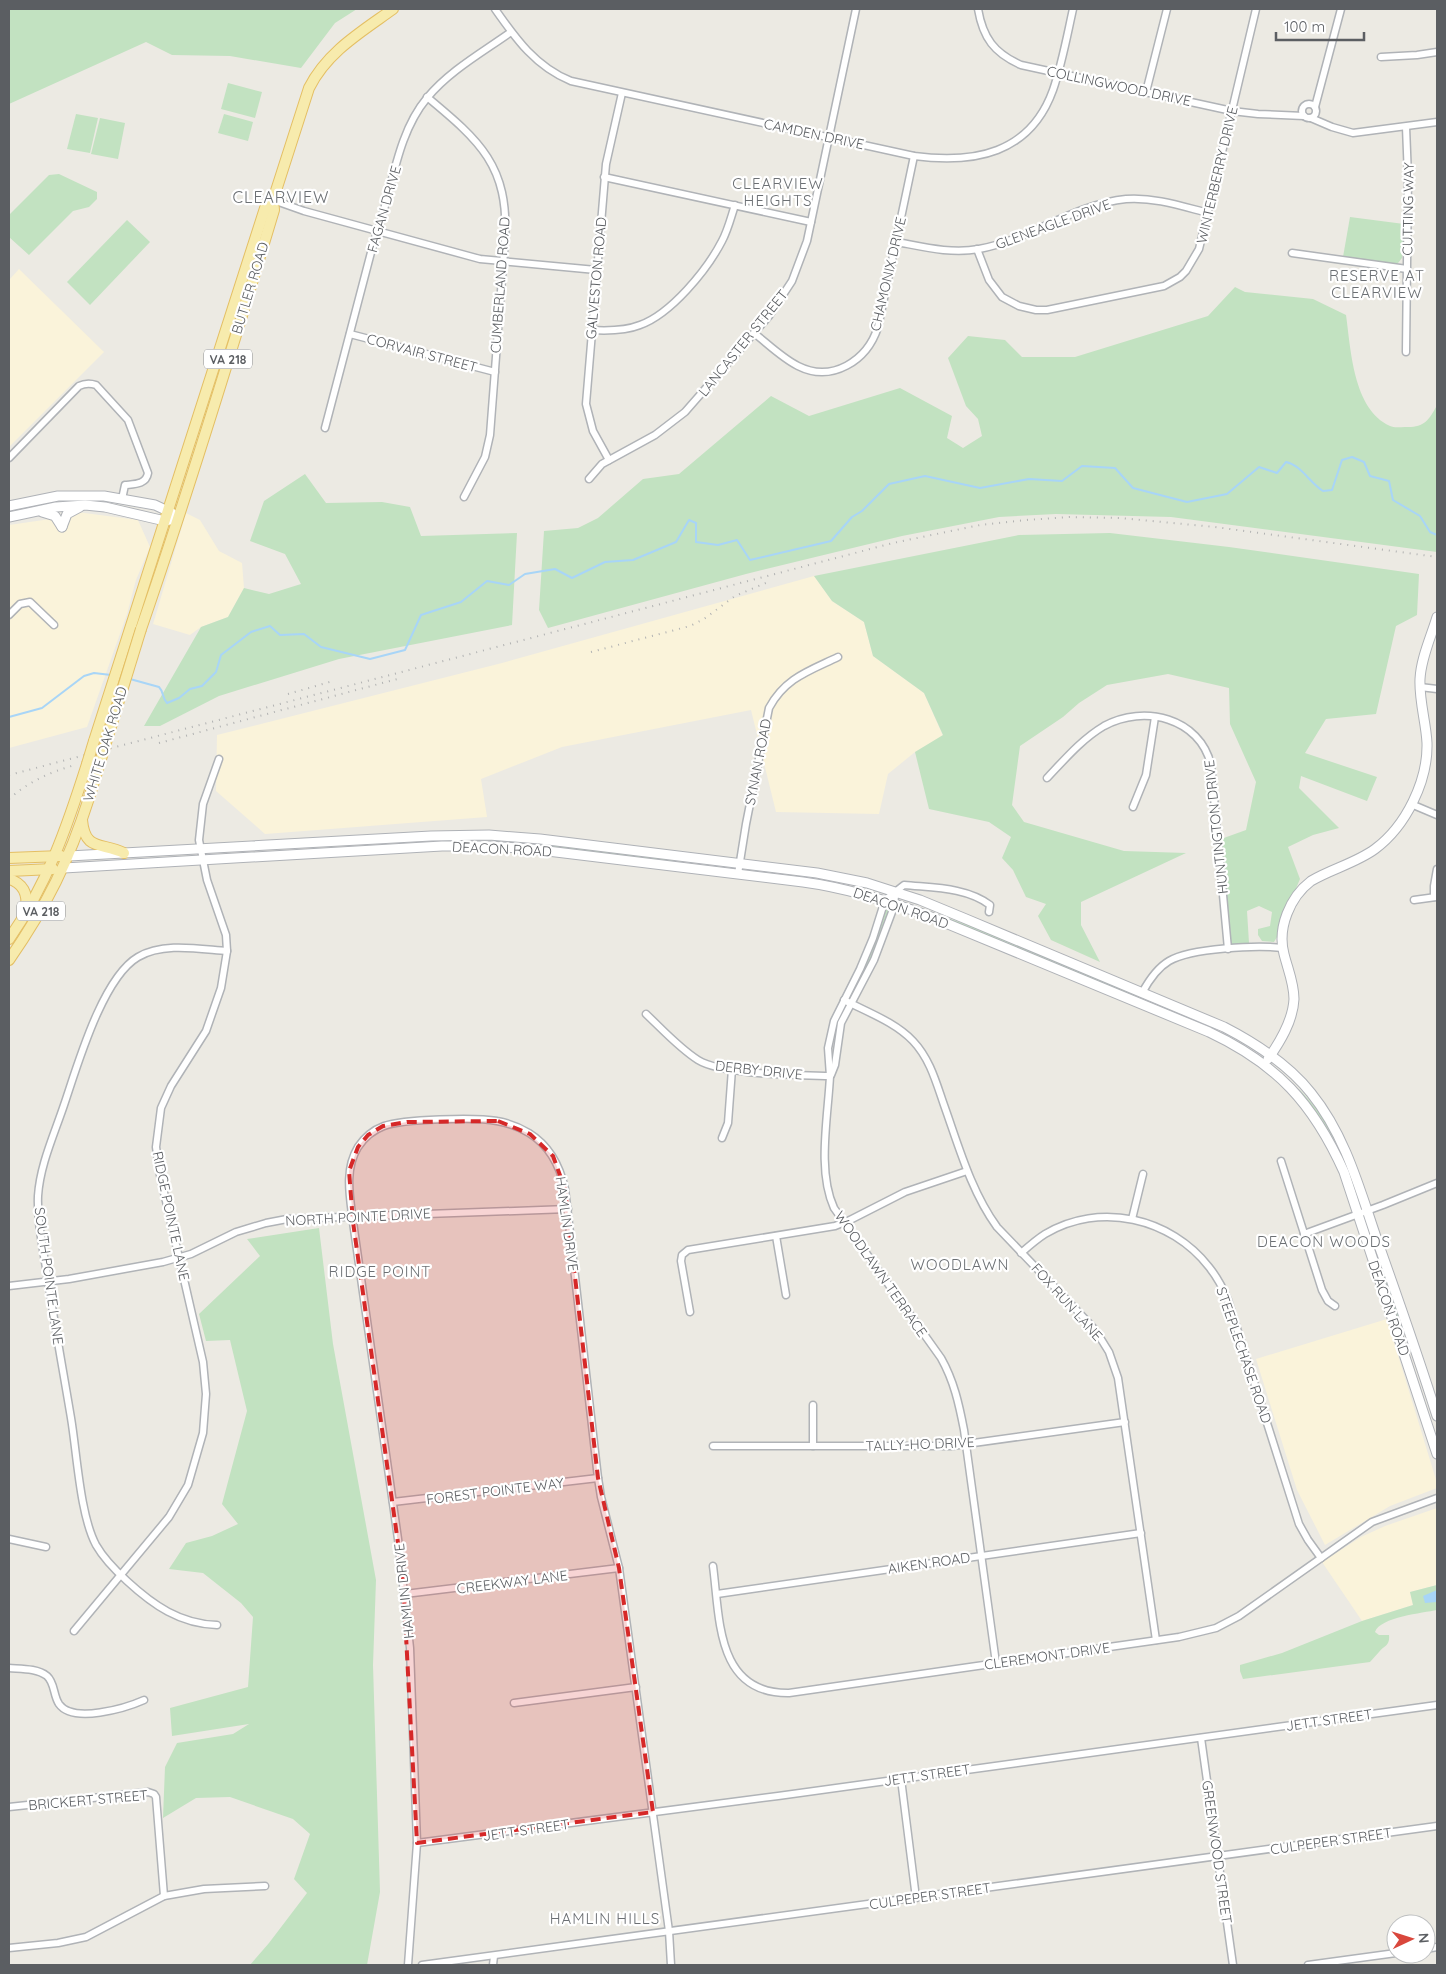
<svg xmlns="http://www.w3.org/2000/svg" width="1446" height="1974" font-family="Quicksand,sans-serif">
<rect width="100%" height="100%" fill="#eceae3"/>
<g fill="#faf3da">
<polygon points="19,269 104,352 9,447 9,280"/>
<polygon points="77,512 138,520 150,547 136,580 127,614 87,727 9,748 9,525 71,516"/>
<polygon points="186,513 200,520 219,551 242,563 244,588 228,617 201,627 190,635 153,624"/>
<polygon points="814,576 832,601 864,622 873,656 924,693 943,736 915,752 888,774 879,814 776,812 751,710 562,747 481,779 487,817 265,834 216,791 217,735 502,663"/>
<polygon points="1387,1319 1437,1483 1437,1488 1390,1506 1325,1545 1297,1490 1256,1359"/>
<polygon points="1437,1508 1437,1585 1410,1592 1413,1605 1362,1621 1322,1562 1361,1537 1385,1526"/>
</g>
<g fill="#c2e2c1">
<polygon points="9,9 357,9 335,23 301,68 230,56 172,55 146,42 9,104"/>
<polygon points="228,83 262,92 255,118 221,109"/>
<polygon points="76,114 98,118 90,153 67,149"/>
<polygon points="224,114 253,122 248,141 218,133"/>
<polygon points="100,118 125,123 118,159 91,154"/>
<polygon points="59,174 97,192 97,199 89,207 73,211 29,255 9,237 9,215 49,175"/>
<polygon points="1350,217 1404,224 1402,258 1398,263 1391,264 1343,257"/>
<polygon points="127,220 150,242 90,305 67,282"/>
<path d="M1235,287L1245,292L1313,299L1346,315C1351,350 1353,409 1390,426C1394,428 1400,427 1405,427C1423,428 1429,421 1437,405V552L1171,517L1056,514L999,517L902,536L746,574L548,628L539,610L544,531L578,528L598,518L643,479L679,474L771,396L809,416L900,388L952,416L947,438L963,448L982,436L978,419L966,406L948,358L968,336L1005,340L1022,357H1075L1208,316Z"/>
<polygon points="305,474 326,503 382,502 410,507 421,536 517,533 512,625 339,659 219,696 160,726 144,726 201,627 228,617 244,588 269,594 301,584 285,554 250,541 264,501"/>
<polygon points="1110,533 1229,547 1419,574 1417,615 1396,626 1376,714 1326,719 1305,753 1377,777 1367,801 1301,776 1299,788 1339,828 1313,835 1288,847 1300,879 1281,924 1277,937 1274,942 1262,941 1258,935 1258,929 1270,926 1272,912 1259,906 1247,911 1249,943 1246,946 1229,947 1220,844 1221,839 1246,830 1256,782 1230,724 1229,688 1168,674 1107,685 1079,703 1063,717 1020,746 1012,805 1024,822 1124,851 1186,853 1081,902 1081,925 1100,962 1051,940 1038,916 1046,904 1026,897 1013,870 1002,858 1011,837 989,822 929,809 915,752 943,735 924,693 873,656 864,622 832,601 814,576 1019,535"/>
<polygon points="526,844 570,846 704,863 650,859"/>
<polygon points="885,909 889,910 872,959 855,988 854,987"/>
<polygon points="925,910 982,930 1150,1001 1113,988"/>
<path d="M1298,1088C1318,1109 1329,1124 1341,1151L1322,1120Z"/>
<polygon points="319,1228 333,1344 376,1580 373,1665 380,1892 367,1965 241,1965 250,1965 269,1943 307,1893 294,1879 310,1834 293,1819 230,1797 196,1798 163,1818 165,1767 177,1743 233,1734 249,1724 172,1736 170,1708 248,1687 253,1617 241,1603 203,1573 169,1569 186,1543 212,1536 238,1524 222,1504 247,1411 230,1340 206,1341 199,1314 260,1256 247,1239"/>
<polygon points="1374,1250 1394,1297 1409,1344 1390,1299"/>
<path d="M1437,1585V1610C1423,1613 1380,1617 1375,1632L1379,1635H1389C1390,1646 1385,1645 1379,1652C1376,1655 1373,1659 1370,1662L1243,1679L1240,1671V1665L1282,1653L1362,1621L1413,1605L1410,1592Z"/>
</g>
<polygon fill="#a8d5f7" points="1437,1590 1437,1602 1425,1603 1423,1596"/>
<g fill="none" stroke-linecap="round" stroke-linejoin="round">
<g stroke="#a8d5f7" stroke-width="2">
<path d="M130,679L159,687C164,692 162,698 167,703L179,698L190,689L202,686L216,672L221,655L251,632L270,626L280,635L304,634L321,647L370,659L405,650L421,615L461,602L487,581L509,585L525,574L555,569L572,578L605,562L633,560L676,542L689,520L696,523V542L718,545L737,540L750,560L831,541L852,517L862,511L889,484L925,476L980,488L1029,479L1062,481L1082,466L1115,468L1133,488L1187,502L1227,494L1259,467L1277,473L1286,462C1301,465 1310,483 1323,491L1332,490L1342,460L1352,457L1364,462L1370,476L1389,481L1393,500L1420,516L1430,532L1437,535"/>
<polyline points="9,717 42,708 84,676 94,673 111,675"/>
</g>
<g stroke="#b0b3b7" stroke-width="9">
<g id="street">
<path d="M495,9C516,39 536,67 571,81L914,156C974,164 1030,154 1053,90C1062,64 1067,36 1073,9"/>
<path d="M978,9C983,38 994,53 1021,65L1232,111L1258,114L1304,116"/>
<polyline points="1381,57 1417,55 1437,52"/>
<polyline points="1146,92 1167,9"/>
<path d="M427,97C480,141 509,166 505,239L490,435L485,457L464,497"/>
<circle cx="1309" cy="111" r="7"/>
<polyline points="1315,107 1341,9"/>
<polyline points="1311,118 1332,127 1353,133 1437,122"/>
<polyline points="1406,127 1408,177 1406,352"/>
<polyline points="604,177 811,222"/>
<polyline points="273,200 304,211 480,259 596,270"/>
<path d="M897,242C924,247 951,254 979,249C1029,240 1075,204 1126,199C1155,197 1181,206 1208,213"/>
<polyline points="977,249 989,280 1002,297 1019,306 1036,310 1047,310 1164,286 1180,277 1186,271 1199,249 1256,9"/>
<polyline points="1292,253 1407,269"/>
<path d="M591,330C608,331 625,331 640,325C671,314 707,270 722,241C728,230 731,217 735,205"/>
<path d="M754,333C768,344 782,358 798,366C832,383 867,361 878,327L914,156"/>
<polyline points="350,334 495,372"/>
<path d="M325,428L374,241C392,195 395,136 427,98C449,71 483,52 511,32"/>
<path d="M9,458L79,386C85,383 90,383 96,385L128,420L148,473C146,485 134,484 125,485L122,499"/>
<polyline points="609,460 593,431 586,404 606,164 622,93"/>
<polyline points="589,479 602,464 655,435 685,412 769,316 792,281 807,241 856,9"/>
<polyline points="9,615 20,604 30,602 54,625"/>
<polyline points="1420,687 1437,689"/>
<path d="M1047,778C1065,759 1082,739 1104,726C1144,704 1200,718 1211,765L1228,949"/>
<polyline points="1411,804 1437,815"/>
<polyline points="1133,807 1146,775 1155,717"/>
<path d="M738,874L746,824L769,708C785,678 809,671 838,657"/>
<polyline points="1434,897 1434,886 1437,869"/>
<polyline points="1414,900 1436,897"/>
<path d="M989,912L990,905C966,887 933,888 904,885L885,900L873,938L860,969L834,1021L828,1048L830,1076C828,1117 817,1171 834,1208L941,1358C954,1381 959,1404 964,1430L996,1663"/>
<path d="M1142,993C1149,980 1157,968 1169,961C1191,948 1257,945 1283,948"/>
<path d="M844,1000C867,1012 895,1022 913,1041C930,1059 936,1082 944,1105C959,1147 971,1191 997,1227L1088,1322L1096,1331L1109,1352L1118,1378L1156,1640"/>
<path d="M646,1014C662,1029 679,1048 698,1060C722,1075 799,1075 830,1076"/>
<polyline points="831,1075 835,1065 841,1023 874,960 892,912 896,892"/>
<polyline points="722,1138 728,1123 732,1069"/>
<polyline points="1281,1161 1322,1290 1328,1301 1335,1306"/>
<polyline points="1132,1219 1143,1174"/>
<polyline points="1304,1234 1383,1205 1437,1183"/>
<polyline points="776,1236 786,1295"/>
<path d="M1021,1253C1029,1246 1037,1239 1045,1234C1100,1201 1171,1218 1209,1267C1217,1277 1223,1288 1228,1300L1299,1524L1308,1540L1321,1558"/>
<polyline points="9,1286 69,1279 163,1262 191,1254 236,1232 266,1223 287,1219 568,1209"/>
<polyline points="690,1312 681,1261 682,1255 688,1250 835,1226 850,1220 905,1192 967,1171"/>
<polyline points="713,1446 952,1446 1125,1422"/>
<polyline points="813,1446 813,1405"/>
<polyline points="393,1502 598,1478"/>
<polyline points="9,1539 46,1547"/>
<path d="M713,1566C720,1619 716,1694 789,1693L1179,1637L1216,1628L1239,1616L1372,1522L1437,1498"/>
<polyline points="405,1594 619,1568"/>
<polyline points="717,1594 1141,1533"/>
<path d="M217,1625C180,1624 153,1605 127,1581C115,1570 104,1559 96,1545C80,1515 77,1454 71,1418C63,1370 54,1322 47,1274C43,1248 37,1222 38,1196C40,1165 54,1135 64,1105C77,1067 102,978 138,957C163,942 199,949 227,951"/>
<polyline points="74,1631 169,1517 188,1485 203,1433 206,1394 203,1362 160,1175 156,1147 161,1108 171,1086 206,1031 221,988 227,951 226,935 207,880 199,840 203,804 219,759"/>
<path d="M9,1668C20,1669 37,1668 47,1676C55,1683 53,1695 59,1704C73,1724 126,1708 144,1700"/>
<polyline points="514,1703 636,1687"/>
<polyline points="1201,1738 1233,1965"/>
<polyline points="901,1779 916,1898"/>
<polyline points="9,1807 148,1792 154,1794 156,1797 164,1896"/>
<polyline points="417,1843 778,1796 1437,1705"/>
<polyline points="9,1948 58,1943 86,1937 164,1896 204,1889 265,1886"/>
<polyline points="1426,1949 1437,1947"/>
<path d="M408,1965L417,1843L410,1648L398,1539L353,1222C350,1197 344,1170 358,1147C364,1138 373,1130 384,1126C403,1119 476,1117 497,1121C509,1123 519,1127 529,1133C550,1146 560,1166 565,1189L598,1478L601,1497L619,1568L669,1931L671,1965"/>
<polyline points="422,1965 1437,1826"/>
<polyline points="493,1965 494,1956"/>
<polyline points="1308,1965 1396,1953"/>
</g>
</g>
<g stroke="#afb2b7" stroke-width="11">
<g id="secondary">
<polyline points="9,506 58,496 104,496 155,505 172,513"/>
<polyline points="42,512 55,516 62,527"/>
<polyline points="9,517 56,507 85,505 105,507 165,521 178,518"/>
<polyline points="62,527 67,514 80,507"/>
<path d="M69,856L431,836L489,835L540,839L817,873L867,883L920,900L966,919L1224,1027C1255,1043 1289,1065 1311,1093C1345,1135 1359,1187 1376,1237C1397,1296 1418,1356 1437,1416"/>
<path d="M64,868L442,846H489L531,849L803,882C848,888 889,901 931,917L1209,1032C1277,1064 1313,1103 1344,1172L1437,1454"/>
<path d="M1268,1059C1280,1042 1293,1021 1294,999C1294,983 1288,970 1284,954C1277,928 1290,897 1311,881C1331,869 1356,863 1375,849C1406,826 1428,781 1427,743C1426,722 1419,701 1420,679C1421,658 1431,637 1437,617"/>
</g>
</g>
<g stroke="#e4bf64" stroke-width="12">
<g id="primary">
<path d="M141,629C189,490 232,350 274,210L273,200"/>
<path d="M94,741L265,208L273,200L309,88C327,52 361,32 393,9"/>
<path d="M82,820C85,852 102,842 124,853"/>
<polyline points="9,858 61,856"/>
<polyline points="9,871 53,869"/>
<path d="M9,879C23,883 28,894 26,908"/>
<path d="M9,939C47,885 67,827 87,764"/>
<path d="M9,960C47,905 69,861 89,798"/>
</g>
</g>
<use href="#street" stroke="#fff" stroke-width="6"/>
<use href="#secondary" stroke="#fff" stroke-width="9"/>
<use href="#primary" stroke="#f7ebad" stroke-width="10"/>
<g stroke="#b1b2b2" stroke-width="2" stroke-dasharray="1 6" stroke-linecap="butt">
<polyline points="591,652 690,626 704,619 735,596 768,582"/>
<polyline points="288,694 333,681"/>
<polyline points="159,743 401,678"/>
<polyline points="9,775 893,543 980,525 1026,520 1069,517 1120,518 1215,527 1437,557"/>
<path d="M9,799C28,782 50,772 75,765"/>
</g>
<g stroke="#e4bf64" stroke-width="12" stroke-linecap="butt">
<g id="primary-bridge">
<polyline points="87,764 94,741"/>
<polyline points="89,798 141,629"/>
</g>
</g>
<use href="#primary-bridge" stroke="#f7ebad" stroke-width="10"/>
</g>
<path fill="#d62828" fill-opacity="0.2" stroke="#d62828" stroke-width="4" stroke-dasharray="10 6" stroke-linejoin="round" d="M498,1121L530,1134L553,1156L565,1189L598,1478L619,1568L653,1812L417,1843L403,1579L353,1222L349,1171L358,1147L368,1135L383,1126L407,1122Z"/>
<g text-anchor="middle" dominant-baseline="central" stroke-width="4.5" stroke-linejoin="round" paint-order="stroke">
<g fill="#fff" stroke="#8c8e91" stroke-width="1">
<rect x="204" y="349.5" width="48" height="19" rx="4"/>
<rect x="17" y="901.5" width="48" height="19" rx="4"/>
</g>
<g font-size="12" font-weight="bold" fill="#5b5e62">
<text x="228" y="359">VA 218</text>
<text x="41" y="911">VA 218</text>
</g>
<g font-size="14" fill="#5b5e62" stroke="#fff">
<text transform="translate(1119 86) rotate(12)">COLLINGWOOD DRIVE</text>
<text transform="translate(814 134) rotate(12)">CAMDEN DRIVE</text>
<text transform="translate(1217 175) rotate(-77)">WINTERBERRY DRIVE</text>
<text transform="translate(384 209) rotate(-74)">FAGAN DRIVE</text>
<text transform="translate(1408 209) rotate(-89)">CUTTING WAY</text>
<text transform="translate(1053 224) rotate(-20)">GLENEAGLE DRIVE</text>
<text transform="translate(888 274) rotate(-77)">CHAMONIX DRIVE</text>
<text transform="translate(596 278) rotate(-85)">GALVESTON ROAD</text>
<text transform="translate(500 285) rotate(-86)">CUMBERLAND ROAD</text>
<text transform="translate(250 288) rotate(-73)">BUTLER ROAD</text>
<text transform="translate(743 343) rotate(-51)">LANCASTER STREET</text>
<text transform="translate(422 353) rotate(15)">CORVAIR STREET</text>
<text transform="translate(105 744) rotate(-73)">WHITE OAK ROAD</text>
<text transform="translate(758 762) rotate(-79)">SYNAN ROAD</text>
<text transform="translate(1216 827) rotate(-96)">HUNTINGTON DRIVE</text>
<text transform="translate(502 849) rotate(3)">DEACON ROAD</text>
<text transform="translate(901 908) rotate(19)">DEACON ROAD</text>
<text transform="translate(759 1070) rotate(6)">DERBY DRIVE</text>
<text transform="translate(171 1216) rotate(78)">RIDGE POINTE LANE</text>
<text transform="translate(358 1217) rotate(-3)">NORTH POINTE DRIVE</text>
<text transform="translate(567 1224) rotate(82)">HAMLIN DRIVE</text>
<text transform="translate(881 1274) rotate(55)">WOODLAWN TERRACE</text>
<text transform="translate(49 1276) rotate(82)">SOUTH POINTE LANE</text>
<text transform="translate(1067 1302) rotate(48)">FOX RUN LANE</text>
<text transform="translate(1389 1308) rotate(71)">DEACON ROAD</text>
<text transform="translate(1244 1355) rotate(71)">STEEPLECHASE ROAD</text>
<text transform="translate(920 1444) rotate(-2)">TALLY-HO DRIVE</text>
<text transform="translate(495 1491) rotate(-7)">FOREST POINTE WAY</text>
<text transform="translate(929 1563) rotate(-8)">AIKEN ROAD</text>
<text transform="translate(512 1582) rotate(-7)">CREEKWAY LANE</text>
<text transform="translate(404 1591) rotate(-96)">HAMLIN DRIVE</text>
<text transform="translate(1047 1656) rotate(-8)">CLEREMONT DRIVE</text>
<text transform="translate(1329 1720) rotate(-8)">JETT STREET</text>
<text transform="translate(927 1775) rotate(-8)">JETT STREET</text>
<text transform="translate(88 1800) rotate(-5)">BRICKERT STREET</text>
<text transform="translate(526 1830) rotate(-8)">JETT STREET</text>
<text transform="translate(1331 1841) rotate(-8)">CULPEPER STREET</text>
<text transform="translate(1217 1852) rotate(82)">GREENWOOD STREET</text>
<text transform="translate(930 1896) rotate(-8)">CULPEPER STREET</text>
</g>
<g font-size="15" letter-spacing="1" fill="#6c7074" stroke="#fff">
<text x="778" y="183">CLEARVIEW<tspan x="778" dy="17">HEIGHTS</tspan></text>
<text x="1377" y="275">RESERVE AT<tspan x="1377" dy="17">CLEARVIEW</tspan></text>
<text x="1324" y="1241">DEACON WOODS</text>
<text x="960" y="1264">WOODLAWN</text>
<text x="380" y="1271">RIDGE POINT</text>
<text x="605" y="1918">HAMLIN HILLS</text>
</g>
<g font-size="16" letter-spacing="1" fill="#6c7074" stroke="#fff">
<text x="281" y="197">CLEARVIEW</text>
</g>
</g>
<rect width="1446" height="1974" fill="none" stroke="#5b5e62" stroke-width="20"/>
<g transform="translate(1411 1939) rotate(86)"><circle r="24" fill="#ffffff" stroke="#bdbfc0"/>
<path d="M0-4L9 19L0 12L-9 19Z" fill="#d9473c"/>
<text y="-8" font-size="14" font-weight="bold" text-anchor="middle" fill="#5b5e62">N</text>
</g>
<path d="M1276 32v8h88v-8" fill="none" stroke="#5b5e62" stroke-width="2.5"/>
<text x="1284" y="32" font-size="15" fill="#5b5e62" stroke="#ffffff" stroke-width="4" paint-order="stroke">100 m</text>
</svg>
